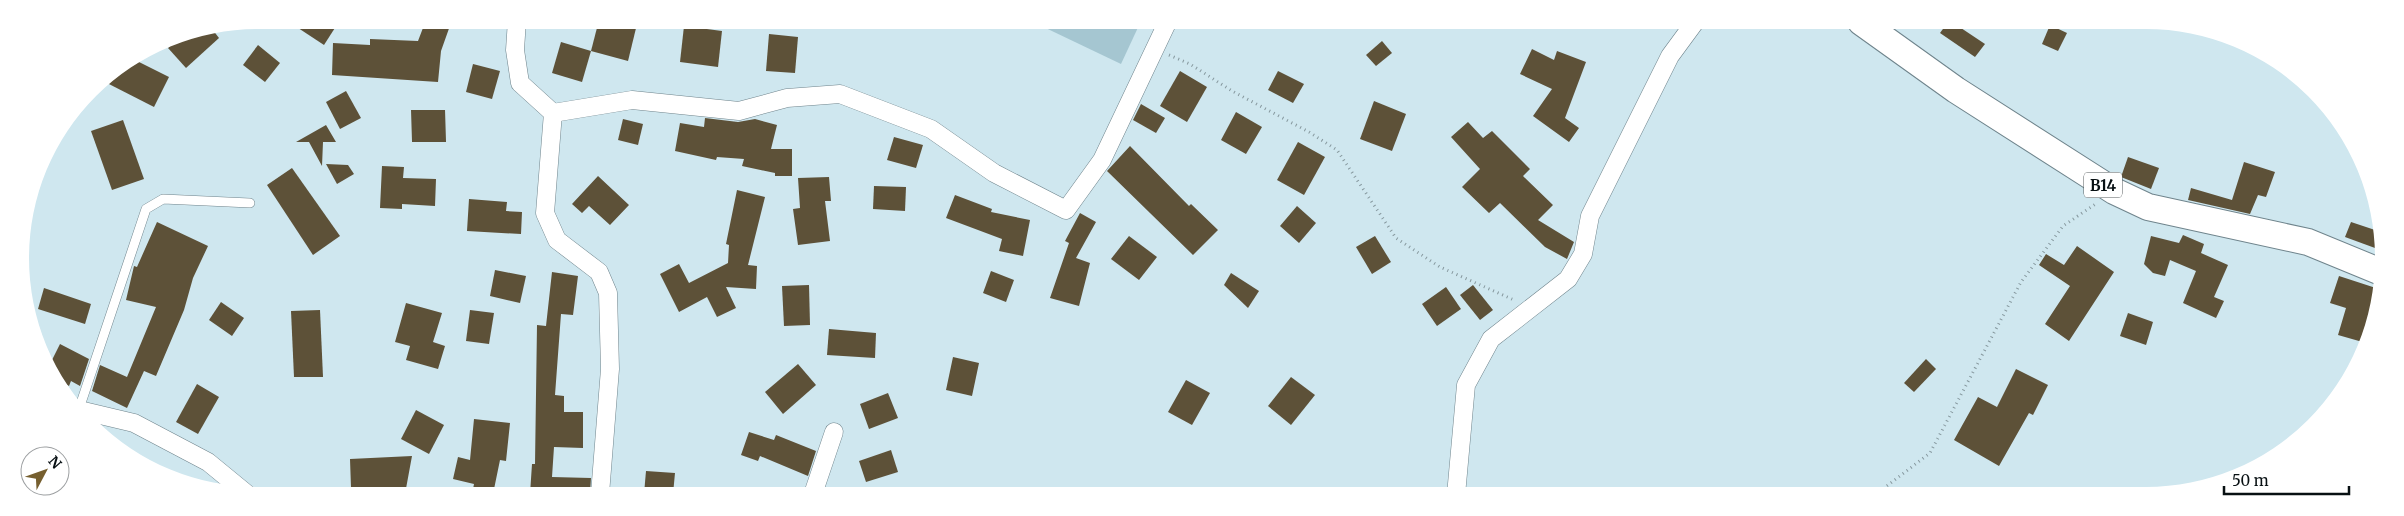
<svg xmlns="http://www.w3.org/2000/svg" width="2404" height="516" font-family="Merriweather,serif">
<rect width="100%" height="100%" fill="#cfe7ef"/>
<polygon fill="#a5c6d1" points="1031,21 1141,21 1121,64"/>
<g fill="#5d5138">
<polygon points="286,20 340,20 324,45"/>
<polygon points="426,20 452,20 441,51 438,82 332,75 333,43 370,45 370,39 418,41"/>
<polygon points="599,20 638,20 628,61 591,51"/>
<polygon points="1948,22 1952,22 1985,44 1975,57 1940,33"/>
<polygon points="2050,25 2067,33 2058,51 2042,44"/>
<polygon points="684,26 722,31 718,67 680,62"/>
<polygon points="212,29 219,38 186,68 168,48 182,35"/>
<polygon points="769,34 798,37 795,73 766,71"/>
<polygon points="1382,41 1392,53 1376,66 1366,55"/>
<polygon points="561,42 591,51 582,82 552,73"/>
<polygon points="258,45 280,63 265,82 243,65"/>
<polygon points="1532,49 1554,60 1557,51 1586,62 1565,118 1579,128 1569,142 1533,116 1552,89 1520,74"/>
<polygon points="135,60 169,77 154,107 103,81"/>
<polygon points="473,64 500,71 492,99 466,92"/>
<polygon points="1180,71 1207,87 1187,122 1160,106"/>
<polygon points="1278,71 1304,84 1293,103 1268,90"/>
<polygon points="346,91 361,118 340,129 326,102"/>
<polygon points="1374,101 1406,114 1392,151 1360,139"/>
<polygon points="1141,104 1165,118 1156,133 1133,120"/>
<polygon points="411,110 445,110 446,142 412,142"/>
<polygon points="1236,112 1262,127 1246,154 1221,140"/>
<polygon points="705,118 738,122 755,119 777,125 771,149 792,149 792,176 775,176 775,173 742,166 744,159 717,157 716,160 675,151 680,123 704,127"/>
<polygon points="623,119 643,124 638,145 618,140"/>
<polygon points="123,120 144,179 112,190 91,131"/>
<polygon points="1468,122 1483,138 1492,131 1530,169 1523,176 1553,205 1538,220 1574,242 1567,259 1545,247 1500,203 1489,213 1462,187 1480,169 1451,137"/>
<polygon points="326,125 336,142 323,142 322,166 309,142 296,142"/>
<polygon points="894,137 923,145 916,168 887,160"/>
<polygon points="1298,142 1325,157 1304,195 1277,180"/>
<polygon points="1130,146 1189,206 1191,204 1218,230 1193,255 1107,171"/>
<polygon points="2128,157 2159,168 2151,189 2121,177"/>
<polygon points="2244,162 2275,172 2266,197 2258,195 2250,214 2188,200 2191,188 2232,200"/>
<polygon points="326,164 348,165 354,174 337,184"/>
<polygon points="382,166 404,167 403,178 436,179 435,206 402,204 402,209 380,208"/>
<polygon points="292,168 340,236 313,255 267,185"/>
<polygon points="598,176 629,205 610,225 589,206 582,213 572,204"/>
<polygon points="829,177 831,201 825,201 830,241 798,245 793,209 800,208 798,178"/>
<polygon points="874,186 906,187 905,211 873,209"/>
<polygon points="737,190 765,197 748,265 757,266 756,289 726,287 736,308 717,317 707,297 679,312 660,274 679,264 689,283 728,263 729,245 726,244"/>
<polygon points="955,195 992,209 991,212 1030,220 1023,256 999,251 1002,239 946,218"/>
<polygon points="469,199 507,202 506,211 522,212 521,234 467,231"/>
<polygon points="1297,206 1316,223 1299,243 1280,226"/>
<polygon points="1080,213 1096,222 1076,258 1090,263 1079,306 1050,298 1069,243 1065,241"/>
<polygon points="157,222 208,246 193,278 184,310 156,376 144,371 127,408 92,391 100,365 127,377 156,307 126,300 134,266 137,267"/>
<polygon points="2351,222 2378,231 2375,248 2345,237"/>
<polygon points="2183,235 2204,244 2201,253 2228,265 2214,297 2224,301 2216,318 2183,303 2196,271 2170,260 2165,276 2153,273 2144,264 2151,236 2179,243"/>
<polygon points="1129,236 1157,257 1139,280 1111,259"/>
<polygon points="1375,236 1391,262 1372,274 1356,247"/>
<polygon points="2077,246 2114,272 2069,341 2045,324 2070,286 2039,265 2046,254 2064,265"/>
<polygon points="495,270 526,276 520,303 490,296"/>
<polygon points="991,271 1014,280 1006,302 983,293"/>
<polygon points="552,272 578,276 573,315 561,314 555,395 564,396 564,412 583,412 583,448 554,447 552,477 591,478 590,494 530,494 532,464 535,464 537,325 546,326"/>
<polygon points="1231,273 1259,291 1248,308 1224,285"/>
<polygon points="2339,276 2382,290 2366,343 2338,335 2346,308 2330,303"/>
<polygon points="809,285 810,325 784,326 782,286"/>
<polygon points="1473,285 1493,310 1480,320 1460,295"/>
<polygon points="1446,287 1461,309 1437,326 1422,304"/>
<polygon points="44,288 91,304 85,324 38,309"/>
<polygon points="221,302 244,318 232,336 209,320"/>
<polygon points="406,303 442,313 433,342 445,346 438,369 406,360 410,346 395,342"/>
<polygon points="320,310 323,377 294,377 291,311"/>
<polygon points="470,310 494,313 489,344 466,341"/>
<polygon points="2128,313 2153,322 2146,345 2120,336"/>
<polygon points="829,329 876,333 875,358 827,355"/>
<polygon points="60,344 89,359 80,386 71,381 69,386 59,380 50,364"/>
<polygon points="953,357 979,363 972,396 946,390"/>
<polygon points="1926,359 1936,369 1914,392 1904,383"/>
<polygon points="798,364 816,385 783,414 765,392"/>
<polygon points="2016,369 2048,385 2033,415 2029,413 1999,466 1954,440 1978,397 1997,407"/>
<polygon points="1291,377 1315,395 1291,425 1268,406"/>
<polygon points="1186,380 1210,393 1192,425 1168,412"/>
<polygon points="197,384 219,397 198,434 176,422"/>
<polygon points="888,393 898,418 869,429 860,404"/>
<polygon points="416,410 444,425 429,454 401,439"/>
<polygon points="474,419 510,423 506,461 500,460 493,494 472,494 474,484 453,479 458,457 470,460"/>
<polygon points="749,432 774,440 776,435 816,451 808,476 760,456 758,461 741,455"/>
<polygon points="891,450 898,472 866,482 859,461"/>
<polygon points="412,456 405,494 376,494 378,487 351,488 350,459"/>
<polygon points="646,471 675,473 673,494 644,494"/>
</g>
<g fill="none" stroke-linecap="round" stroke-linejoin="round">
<g stroke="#6f848c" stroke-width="10">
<polyline id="service" points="79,409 146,209 163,199 250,203"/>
</g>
<g stroke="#6f848c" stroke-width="19">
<g id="minor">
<polyline points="517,20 515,50 520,83 553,113 545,213 557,240 599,272 608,293 610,369 600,494"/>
<polyline points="553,113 632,100 739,111 787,98 840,94 931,129 994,173 1066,210 1102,160 1168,21"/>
<polyline points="75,409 134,423 208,462 247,494"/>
<polyline points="813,494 834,432"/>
<polyline points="1456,495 1466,385 1491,339 1568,279 1583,254 1590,216 1670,56 1695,22"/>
</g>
</g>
<g stroke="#6f848c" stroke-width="28">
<polyline id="primary" points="1861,22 1956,90 2114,191 2148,207 2308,242 2381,272"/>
</g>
<g stroke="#86989e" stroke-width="3" stroke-dasharray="1 4" stroke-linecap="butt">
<polyline points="1169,55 1190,64 1232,91 1309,132 1337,150 1396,238 1440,267 1514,300"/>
<polyline points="1875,495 1930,453 2021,282 2063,226 2097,203"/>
</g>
<use href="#service" stroke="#fff" stroke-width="9"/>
<use href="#minor" stroke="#fff" stroke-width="18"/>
<use href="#primary" stroke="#fff" stroke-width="26"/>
</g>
<g text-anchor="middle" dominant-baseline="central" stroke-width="5" stroke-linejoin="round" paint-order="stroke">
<rect fill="#fff" stroke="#52585a" stroke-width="1" x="2084" y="172.5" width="38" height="25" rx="4"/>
<g font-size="15" font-weight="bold" fill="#081013">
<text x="2103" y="185">B14</text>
</g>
</g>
<path d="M0 0H2404V516H0ZM258 29H2146A229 229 0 0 1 2375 258V258A229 229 0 0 1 2146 487H258A229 229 0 0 1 29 258V258A229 229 0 0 1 258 29Z" fill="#fff" fill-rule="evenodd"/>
<g transform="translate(45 471) rotate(49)"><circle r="24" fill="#ffffff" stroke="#9c9fa1"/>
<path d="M0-4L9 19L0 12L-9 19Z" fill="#765f2f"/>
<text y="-8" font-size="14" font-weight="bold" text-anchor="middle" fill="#081013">N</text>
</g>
<path d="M2224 486v8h125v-8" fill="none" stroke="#081013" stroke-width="2.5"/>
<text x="2232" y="486" font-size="15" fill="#081013" stroke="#ffffff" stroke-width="4" paint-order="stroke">50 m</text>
</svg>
